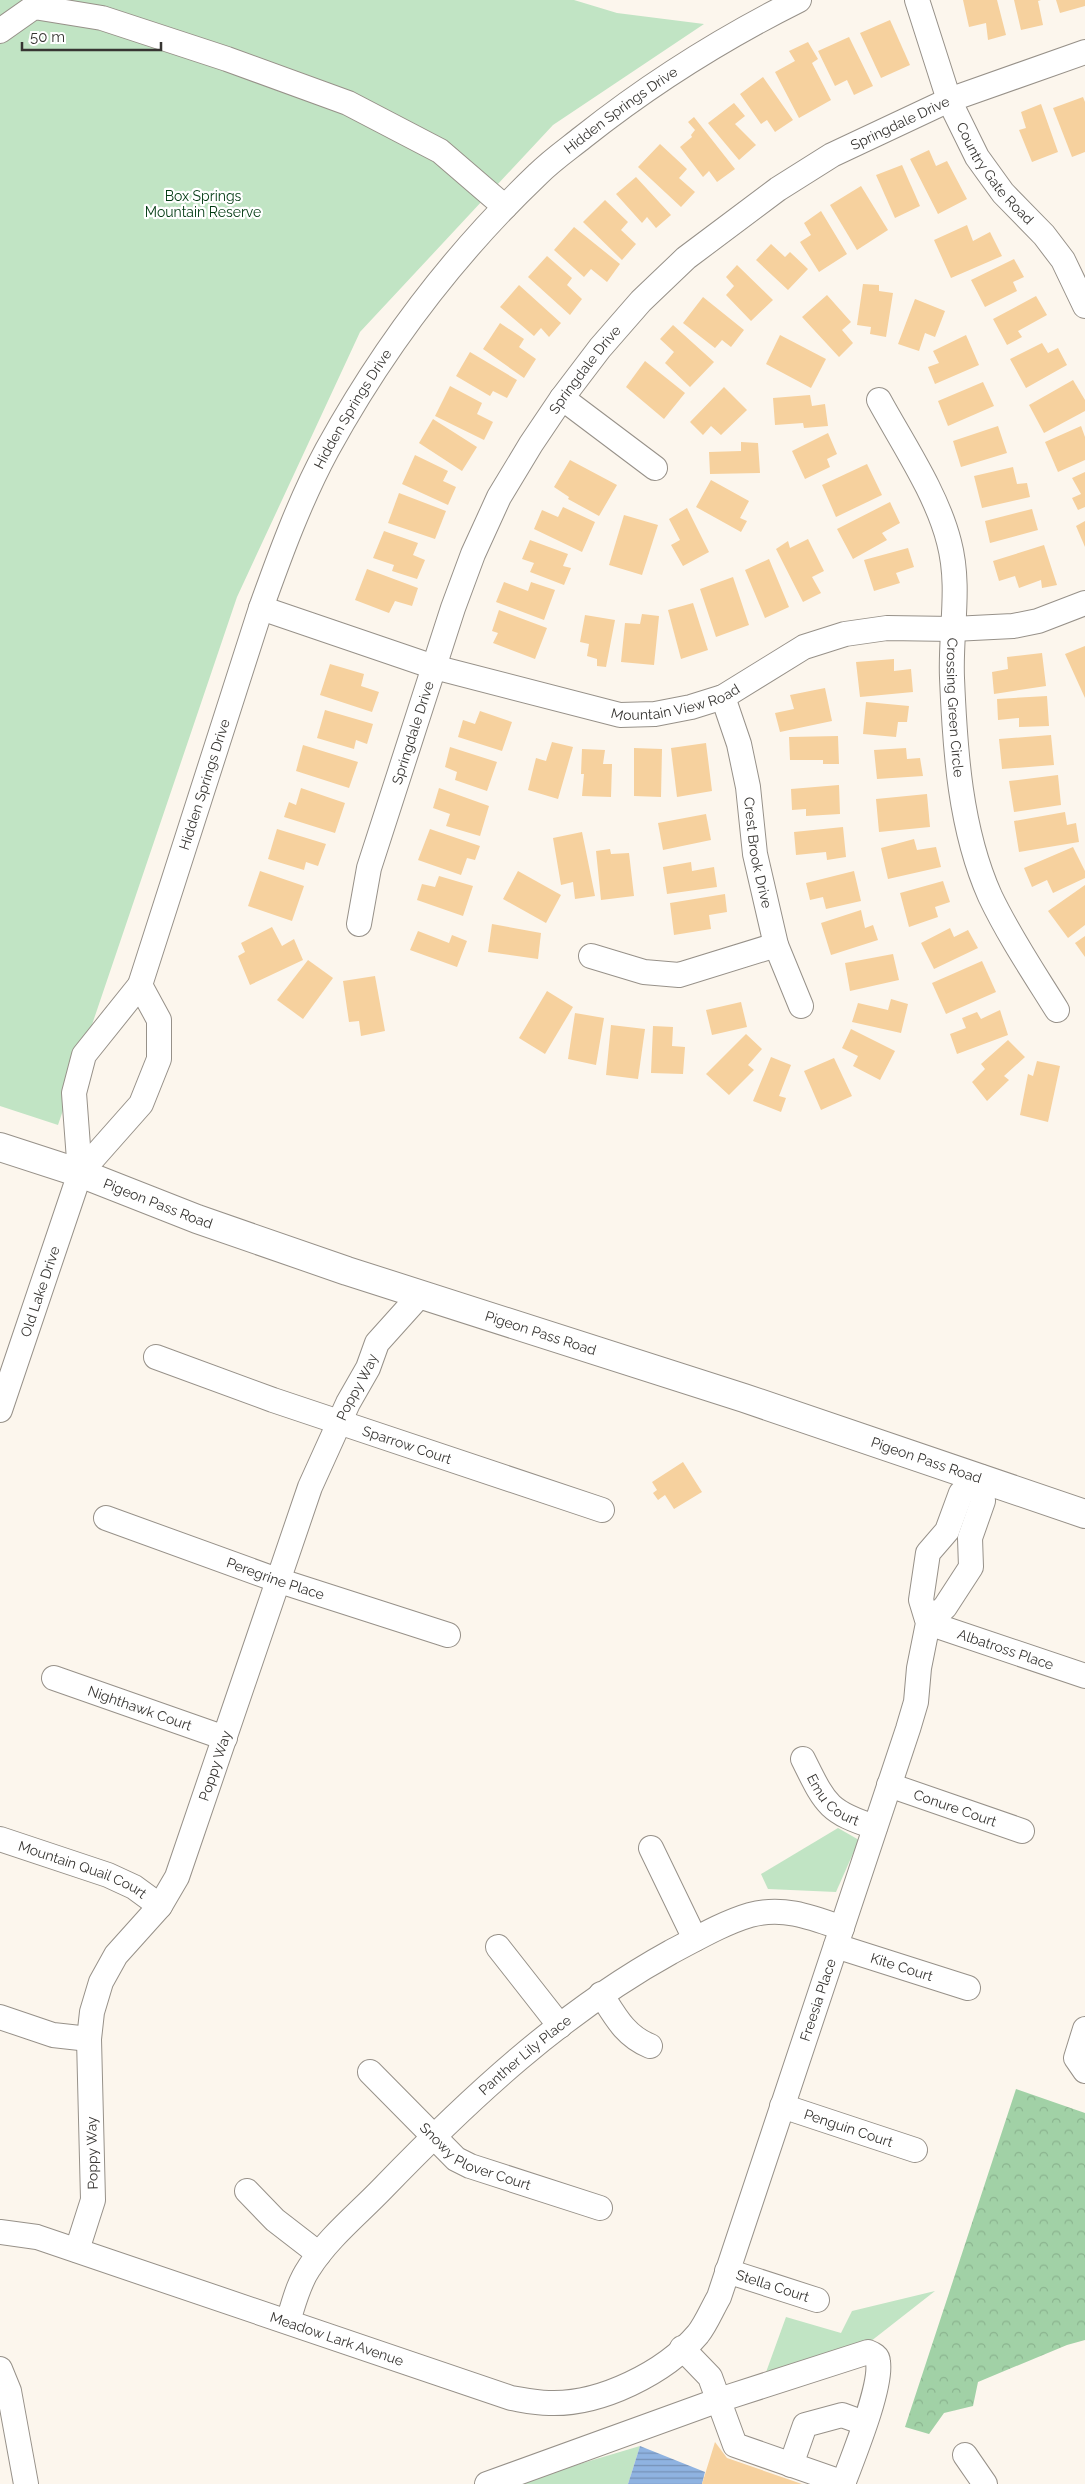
<svg xmlns="http://www.w3.org/2000/svg" width="1085" height="2484" font-family="Raleway,sans-serif">
<defs>
<pattern id="forest-crowns" width="20" height="18" patternUnits="userSpaceOnUse" patternTransform="scale(1.25)"><rect width="20" height="18" fill="#a1d1a6"/><path d="M2 6a3 3 0 1 1 6 0M12 15a3 3 0 1 1 6 0" fill="none" stroke="#8bb48f"/></pattern>
<pattern id="water-rules" width="6" height="5" patternUnits="userSpaceOnUse" patternTransform="scale(1.25)"><rect width="6" height="5" fill="#8fb3e1"/><path d="M0 2.5h6" fill="none" stroke="#7692b7"/></pattern>
</defs>
<rect width="100%" height="100%" fill="#fcf6ed"/>
<polygon fill="url(#forest-crowns)" points="1016,2089 1085,2113 1085,2340 1067,2345 978,2382 973,2406 944,2413 929,2434 905,2427"/>
<g fill="#c1e4c4">
<polygon points="0,0 574,0 617,13 704,24 553,125 360,332 237,597 58,1125 0,1106"/>
<polygon points="838,1828 859,1840 836,1892 768,1889 761,1874"/>
<polygon points="935,2291 866,2345 765,2375 786,2317 841,2333 852,2311"/>
<polygon points="640,2446 628,2484 512,2484"/>
</g>
<polygon fill="url(#water-rules)" points="640,2446 705,2472 702,2484 628,2484"/>
<g fill="#f6d19e">
<polygon points="963,0 997,0 1006,35 988,40 986,23 969,27"/>
<polygon points="1014,0 1041,0 1038,1 1043,25 1021,30"/>
<polygon points="1056,0 1085,0 1085,6 1060,13"/>
<polygon points="890,20 910,65 881,78 860,33"/>
<polygon points="849,37 873,86 854,95 847,80 835,86 818,51"/>
<polygon points="808,42 818,59 812,63 831,100 799,118 775,72 795,61 789,51"/>
<polygon points="763,77 793,120 775,132 767,120 761,124 740,94"/>
<polygon points="1083,97 1085,102 1085,152 1072,157 1053,108"/>
<polygon points="734,103 745,116 735,124 756,145 739,160 708,123"/>
<polygon points="1041,104 1058,152 1032,162 1019,130 1026,128 1021,112"/>
<polygon points="694,117 735,169 717,182 709,171 703,177 680,147 692,137 691,135 695,130 688,122"/>
<polygon points="660,144 687,169 679,178 695,192 681,207 638,167"/>
<polygon points="929,150 936,166 947,161 967,199 938,214 910,159"/>
<polygon points="902,165 920,206 895,218 876,175"/>
<polygon points="636,177 671,215 656,228 647,217 642,223 616,194"/>
<polygon points="861,186 888,230 857,250 830,205"/>
<polygon points="605,200 628,222 621,230 636,244 622,260 583,222"/>
<polygon points="821,211 847,254 819,272 800,242 811,235 804,223"/>
<polygon points="967,225 973,241 990,232 1002,256 951,278 934,240"/>
<polygon points="574,227 620,264 607,282 591,269 584,277 554,250"/>
<polygon points="771,244 785,257 790,252 808,269 788,290 756,260"/>
<polygon points="547,256 572,278 567,285 582,299 570,315 528,277"/>
<polygon points="1014,259 1024,277 1013,282 1017,291 985,307 971,280"/>
<polygon points="737,265 773,300 751,321 726,295 734,286 726,277"/>
<polygon points="863,284 879,285 879,291 893,293 886,337 870,334 871,327 857,325"/>
<polygon points="519,285 561,323 549,337 541,328 534,336 500,307"/>
<polygon points="827,295 851,322 842,330 853,343 839,357 802,317"/>
<polygon points="1036,296 1047,315 1018,331 1022,337 1007,345 993,319"/>
<polygon points="703,297 744,330 731,347 722,340 715,348 683,323"/>
<polygon points="915,299 945,311 935,337 925,333 919,351 898,344"/>
<polygon points="500,323 524,339 519,347 536,359 524,378 483,349"/>
<polygon points="673,325 714,362 690,387 665,363 674,352 660,339"/>
<polygon points="780,335 826,359 811,388 766,364"/>
<polygon points="966,335 979,365 935,384 928,367 939,363 933,351"/>
<polygon points="1042,343 1048,353 1058,348 1067,365 1026,388 1010,359"/>
<polygon points="470,352 517,380 507,398 493,391 490,396 456,376"/>
<polygon points="645,361 685,393 664,419 626,387"/>
<polygon points="1073,380 1085,400 1085,411 1044,433 1029,405"/>
<polygon points="983,382 994,406 948,426 938,401"/>
<polygon points="450,386 482,403 477,414 493,422 484,440 435,416"/>
<polygon points="724,387 747,410 721,435 711,426 703,435 690,422"/>
<polygon points="810,395 812,406 825,404 828,426 804,428 803,423 775,425 773,398"/>
<polygon points="433,419 477,447 462,471 419,443"/>
<polygon points="998,426 1007,453 961,467 953,441"/>
<polygon points="1081,426 1085,437 1085,460 1058,472 1045,442"/>
<polygon points="828,433 837,454 827,459 830,467 805,479 792,451"/>
<polygon points="741,442 758,443 760,473 710,474 709,452 741,451"/>
<polygon points="415,455 448,471 443,481 456,487 448,505 402,484"/>
<polygon points="570,460 617,485 599,516 568,499 569,497 554,487"/>
<polygon points="867,464 882,495 836,517 822,485"/>
<polygon points="1013,467 1017,484 1027,483 1030,497 982,508 974,476"/>
<polygon points="1085,472 1085,507 1078,510 1072,498 1081,494 1072,478"/>
<polygon points="711,480 749,501 740,518 747,521 741,532 696,507"/>
<polygon points="399,493 446,511 435,539 388,523"/>
<polygon points="890,502 900,523 882,533 887,540 853,559 837,529"/>
<polygon points="563,507 595,522 582,552 534,529 542,510 558,517"/>
<polygon points="687,508 709,552 683,566 671,545 680,540 669,519"/>
<polygon points="1032,509 1038,530 990,543 985,521"/>
<polygon points="624,515 658,525 642,575 609,565"/>
<polygon points="1085,521 1085,547 1076,526"/>
<polygon points="384,531 418,543 413,555 425,560 417,579 392,571 394,565 373,558"/>
<polygon points="808,539 824,571 812,577 821,593 803,602 776,549 788,541 790,548"/>
<polygon points="530,540 568,554 563,566 571,568 564,585 530,572 534,563 522,559"/>
<polygon points="1044,545 1057,585 1042,588 1041,580 1019,588 1015,576 999,581 993,561"/>
<polygon points="908,548 914,567 896,573 900,583 874,591 864,560"/>
<polygon points="769,559 789,607 765,618 745,570"/>
<polygon points="367,569 418,588 412,606 395,601 389,613 355,600"/>
<polygon points="733,577 749,625 716,637 700,589"/>
<polygon points="504,582 528,591 531,582 555,590 544,620 496,602"/>
<polygon points="693,603 708,650 681,659 668,610"/>
<polygon points="499,610 547,628 535,659 493,643 498,633 492,631"/>
<polygon points="642,614 659,616 654,665 621,662 625,623 640,624"/>
<polygon points="585,615 615,620 606,667 597,666 597,659 587,656 589,644 580,642"/>
<polygon points="1085,646 1085,698 1065,654"/>
<polygon points="1042,653 1046,686 994,694 992,672 1008,669 1007,657"/>
<polygon points="894,659 894,671 911,669 913,692 860,697 856,662"/>
<polygon points="330,664 364,674 361,686 379,692 372,712 320,695"/>
<polygon points="825,688 832,721 780,732 775,713 794,709 790,695"/>
<polygon points="1047,696 1049,726 1019,727 1019,718 998,720 997,699"/>
<polygon points="866,702 909,706 907,722 898,722 896,737 863,734"/>
<polygon points="325,710 373,724 367,744 356,740 354,749 317,738"/>
<polygon points="480,711 512,722 502,751 458,737 463,720 475,724"/>
<polygon points="1051,735 1054,765 1002,769 999,739"/>
<polygon points="838,736 839,764 823,764 823,760 790,760 789,737"/>
<polygon points="552,742 573,747 558,799 528,790 536,758 546,761"/>
<polygon points="706,743 712,791 677,797 671,748"/>
<polygon points="303,745 358,762 349,788 296,771"/>
<polygon points="450,747 497,762 487,791 455,780 457,772 445,767"/>
<polygon points="634,748 662,749 661,797 634,796"/>
<polygon points="906,748 907,759 920,758 923,776 877,779 874,750"/>
<polygon points="582,749 605,750 603,764 612,764 611,797 582,796 584,774 581,774"/>
<polygon points="1058,775 1061,805 1014,812 1009,781"/>
<polygon points="839,785 840,814 806,816 806,809 792,810 791,789"/>
<polygon points="301,788 345,803 335,833 284,817 289,802 296,805"/>
<polygon points="439,788 489,806 480,836 446,826 450,814 433,808"/>
<polygon points="927,794 930,827 879,832 876,799"/>
<polygon points="1065,812 1067,825 1076,823 1079,842 1019,852 1014,821"/>
<polygon points="706,814 711,840 663,850 658,823"/>
<polygon points="843,827 846,857 827,860 826,852 796,855 794,832"/>
<polygon points="277,829 326,844 318,866 306,862 304,870 268,859"/>
<polygon points="430,829 480,846 475,860 467,858 461,875 418,860"/>
<polygon points="582,832 595,896 575,899 573,882 561,885 553,838"/>
<polygon points="914,839 917,850 936,847 941,867 888,879 881,848"/>
<polygon points="1073,847 1085,871 1085,878 1053,893 1047,880 1032,887 1024,868"/>
<polygon points="610,849 611,854 629,853 634,896 601,900 596,851"/>
<polygon points="691,862 692,871 714,867 717,887 667,894 663,867"/>
<polygon points="260,871 304,886 292,921 248,906"/>
<polygon points="518,871 561,895 546,923 503,899"/>
<polygon points="854,871 861,901 826,909 823,897 810,900 806,883"/>
<polygon points="439,876 473,886 463,916 417,900 422,884 435,887"/>
<polygon points="943,881 950,902 935,907 938,917 909,927 900,893"/>
<polygon points="1085,885 1085,925 1068,938 1048,911"/>
<polygon points="725,894 727,912 709,915 711,929 674,935 670,903"/>
<polygon points="861,910 865,928 873,925 878,940 831,955 821,923"/>
<polygon points="492,924 541,933 538,959 488,952"/>
<polygon points="272,927 282,946 294,939 303,960 250,985 238,956 245,952 241,943"/>
<polygon points="950,928 954,937 968,930 978,948 934,969 921,943"/>
<polygon points="418,931 449,943 452,935 467,941 457,967 410,950"/>
<polygon points="1085,936 1085,957 1075,943"/>
<polygon points="893,954 899,980 850,991 845,963"/>
<polygon points="308,960 333,978 303,1019 277,1000"/>
<polygon points="982,961 996,992 946,1014 932,983"/>
<polygon points="375,976 385,1031 361,1036 359,1021 349,1022 343,981"/>
<polygon points="547,991 573,1007 545,1054 519,1038"/>
<polygon points="891,999 908,1004 901,1033 852,1022 858,1003 888,1010"/>
<polygon points="741,1002 747,1027 712,1035 706,1010"/>
<polygon points="1000,1010 1008,1035 957,1054 950,1034 966,1028 962,1018 977,1012 981,1019"/>
<polygon points="575,1013 604,1018 596,1065 568,1059"/>
<polygon points="611,1025 645,1029 638,1079 606,1075"/>
<polygon points="653,1026 673,1027 672,1046 685,1047 683,1074 651,1073"/>
<polygon points="851,1029 895,1051 880,1080 853,1066 858,1056 842,1048"/>
<polygon points="746,1034 762,1049 748,1065 754,1070 729,1095 706,1074"/>
<polygon points="1008,1040 1025,1057 1004,1076 1009,1080 987,1101 972,1082 985,1069 981,1064"/>
<polygon points="771,1057 791,1065 779,1096 786,1098 781,1112 753,1101"/>
<polygon points="834,1058 852,1096 821,1110 804,1071"/>
<polygon points="1037,1061 1060,1066 1048,1122 1020,1115 1028,1074 1033,1076"/>
<polygon points="683,1462 702,1492 674,1509 665,1495 658,1500 653,1493 657,1490 652,1482"/>
<polygon points="715,2442 727,2458 802,2484 702,2484"/>
</g>
<g fill="none" stroke-linecap="round" stroke-linejoin="round">
<g stroke="#979189" stroke-width="26">
<g id="minor">
<path id="s1" d="M917,0L949,100L977,157L1003,193L1044,235L1063,260L1085,306"/>
<polyline points="0,31 34,7 102,18 227,59 348,103 440,151 505,207"/>
<polyline points="562,398 655,468"/>
<path id="s2" d="M879,400C903,444 937,494 949,542C961,587 950,632 952,678C955,750 960,829 990,896C1009,936 1034,973 1057,1010"/>
<path id="s3" d="M261,608L434,667L620,715L655,714L691,707L723,697L804,647L845,634L887,628L953,629L1013,626L1038,621L1085,603"/>
<path id="s4" d="M723,697L739,744L748,787L755,854L776,945L801,1006"/>
<path id="s5" d="M359,924L369,868L453,608L473,554L499,497L531,444L562,398L600,348L641,301L686,258L778,189L832,155L949,100L1085,52"/>
<polyline points="591,956 644,972 679,975 776,945"/>
<polyline points="80,1173 141,1104 159,1059 159,1020 140,985"/>
<path id="s6" d="M156,1357L273,1400L602,1510"/>
<path id="s7" d="M0,1410L80,1173L74,1093L84,1055L140,985L261,608C280,555 300,500 327,450C383,348 454,254 538,174C552,160 568,149 583,137C651,83 721,39 799,0"/>
<path id="s8" d="M106,1518L277,1580L448,1635"/>
<path id="s9" d="M928,1623L1085,1676"/>
<polyline points="928,1623 945,1607 971,1567 970,1538 983,1501 981,1477"/>
<path id="s10" d="M54,1678L225,1738"/>
<path id="s11" d="M803,1759C825,1803 827,1812 875,1827"/>
<path id="s12" d="M889,1785L1022,1831"/>
<path id="s13" d="M0,1839L108,1875L134,1887L160,1906"/>
<polyline points="651,1848 695,1939"/>
<path id="s14" d="M836,1946L968,1988"/>
<polyline points="498,1947 560,2026"/>
<path d="M601,1994C615,2016 625,2036 650,2046"/>
<polyline points="0,2017 53,2035 89,2039"/>
<polyline points="1085,2029 1076,2058 1085,2071"/>
<path id="s15" d="M370,2072L456,2159L470,2166L600,2208"/>
<path id="s16" d="M782,2106L915,2150"/>
<polyline points="247,2191 275,2220 319,2254"/>
<path id="s17" d="M0,2232L37,2237L511,2398C523,2400 536,2403 549,2403C600,2405 665,2373 698,2334C706,2324 712,2309 719,2297L908,1729L916,1702L919,1668L928,1623L921,1600L928,1553L947,1531L961,1493L981,1477"/>
<path id="s18" d="M77,2250L93,2200L89,2039L92,2012L101,1982L116,1955L160,1906L177,1877L310,1487L348,1403L368,1368L377,1343L421,1294"/>
<path id="s19" d="M727,2271L817,2300"/>
<path id="s20" d="M288,2321C294,2303 298,2284 309,2268C328,2238 358,2214 383,2188C469,2099 562,2012 671,1952C696,1939 723,1923 750,1915C783,1906 811,1917 842,1928"/>
<polyline points="682,2348 710,2377 735,2445 844,2483"/>
<polyline points="0,2369 9,2391 26,2484"/>
<polyline points="965,2455 985,2484"/>
<polyline points="791,2465 805,2425 842,2415 864,2423"/>
<path d="M487,2484L719,2400L868,2352C873,2354 878,2356 878,2362C882,2387 853,2457 843,2484"/>
</g>
</g>
<g stroke="#979189" stroke-width="30">
<g id="major">
<path id="s21" d="M0,1147L80,1173L197,1219L347,1271L744,1398L1085,1514"/>
</g>
</g>
<use href="#minor" stroke="#fff" stroke-width="24"/>
<use href="#major" stroke="#fff" stroke-width="28"/>
</g>
<g text-anchor="middle" dominant-baseline="central" stroke-width="4.5" stroke-linejoin="round" paint-order="stroke">
<g font-size="14" fill="#373532" stroke="#fff">
<text stroke="none"><textPath href="#s7" startOffset="1480">Hidden Springs Drive</textPath></text>
<text stroke="none"><textPath href="#s5" startOffset="1009">Springdale Drive</textPath></text>
<text stroke="none"><textPath href="#s1" startOffset="192">Country Gate Road</textPath></text>
<text stroke="none"><textPath href="#s5" startOffset="604">Springdale Drive</textPath></text>
<text stroke="none"><textPath href="#s7" startOffset="1075">Hidden Springs Drive</textPath></text>
<text stroke="none"><textPath href="#s3" startOffset="432">Mountain View Road</textPath></text>
<text stroke="none"><textPath href="#s2" startOffset="325">Crossing Green Circle</textPath></text>
<text stroke="none"><textPath href="#s5" startOffset="199">Springdale Drive</textPath></text>
<text stroke="none"><textPath href="#s7" startOffset="670">Hidden Springs Drive</textPath></text>
<text stroke="none"><textPath href="#s4" startOffset="160">Crest Brook Drive</textPath></text>
<text stroke="none"><textPath href="#s21" startOffset="168">Pigeon Pass Road</textPath></text>
<text stroke="none"><textPath href="#s7" startOffset="125">Old Lake Drive</textPath></text>
<text stroke="none"><textPath href="#s21" startOffset="572">Pigeon Pass Road</textPath></text>
<text stroke="none"><textPath href="#s18" startOffset="925">Poppy Way</textPath></text>
<text stroke="none"><textPath href="#s6" startOffset="266">Sparrow Court</textPath></text>
<text stroke="none"><textPath href="#s21" startOffset="978">Pigeon Pass Road</textPath></text>
<text stroke="none"><textPath href="#s8" startOffset="180">Peregrine Place</textPath></text>
<text stroke="none"><textPath href="#s9" startOffset="82">Albatross Place</textPath></text>
<text stroke="none"><textPath href="#s10" startOffset="91">Nighthawk Court</textPath></text>
<text stroke="none"><textPath href="#s18" startOffset="520">Poppy Way</textPath></text>
<text stroke="none"><textPath href="#s11" startOffset="52">Emu Court</textPath></text>
<text stroke="none"><textPath href="#s12" startOffset="70">Conure Court</textPath></text>
<text stroke="none"><textPath href="#s13" startOffset="88">Mountain Quail Court</textPath></text>
<text stroke="none"><textPath href="#s14" startOffset="69">Kite Court</textPath></text>
<text stroke="none"><textPath href="#s17" startOffset="1101">Freesia Place</textPath></text>
<text stroke="none"><textPath href="#s20" startOffset="361">Panther Lily Place</textPath></text>
<text stroke="none"><textPath href="#s16" startOffset="70">Penguin Court</textPath></text>
<text transform="translate(92 2153) rotate(-91)">Poppy Way</text>
<text stroke="none"><textPath href="#s15" startOffset="138">Snowy Plover Court</textPath></text>
<text stroke="none"><textPath href="#s19" startOffset="48">Stella Court</textPath></text>
<text stroke="none"><textPath href="#s17" startOffset="354">Meadow Lark Avenue</textPath></text>
</g>
<g font-size="14" fill="#023a12" stroke="#fff">
<text x="203" y="196">Box Springs<tspan x="203" dy="16">Mountain Reserve</tspan></text>
</g>
</g>
<path d="M22 42v8h139v-8" fill="none" stroke="#373532" stroke-width="2.5"/>
<text x="30" y="42" font-size="15" fill="#373532" stroke="#ffffff" stroke-width="4" paint-order="stroke">50 m</text>
</svg>
